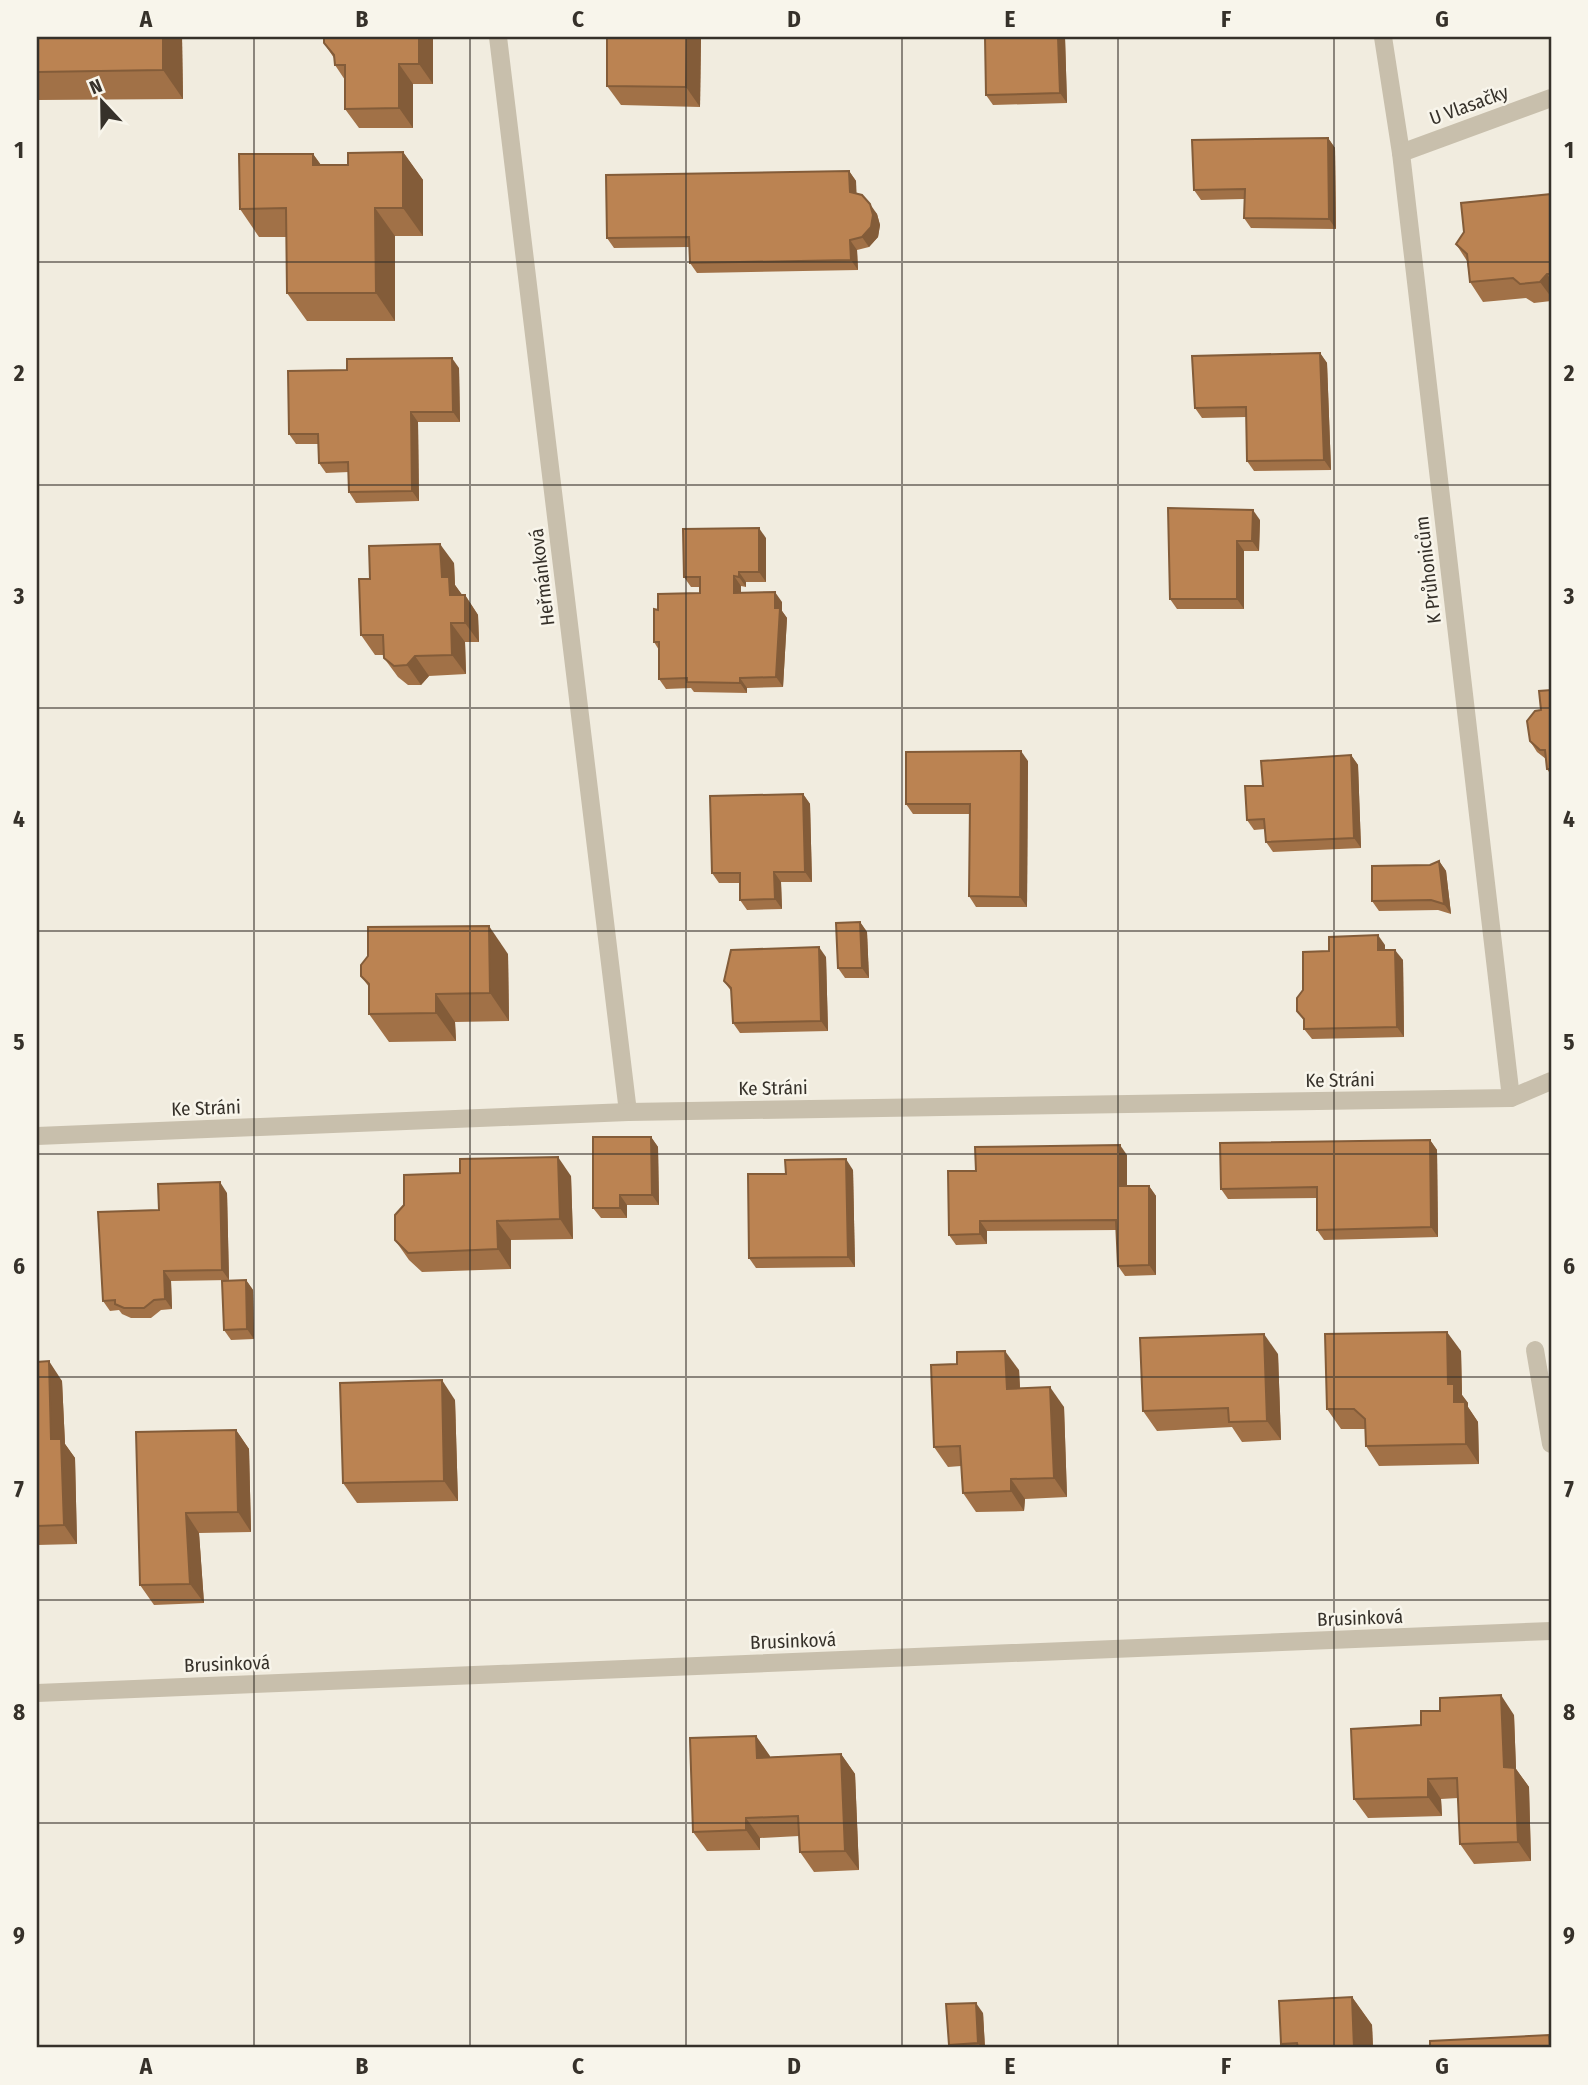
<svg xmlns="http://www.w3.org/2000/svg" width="1588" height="2085" font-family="'Fira Sans Condensed',sans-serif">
<rect width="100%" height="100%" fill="#f1ecdf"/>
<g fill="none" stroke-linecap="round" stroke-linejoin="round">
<g stroke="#c8bfac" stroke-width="18">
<polyline points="498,37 628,1112"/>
<polyline points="1383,37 1401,153 1511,1098"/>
<polyline points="1401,153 1551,98"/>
<polyline points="37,1136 628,1112 1511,1098 1551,1081"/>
<polyline points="1535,1350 1551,1444"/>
<polyline points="37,1693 1551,1631"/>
</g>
</g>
<g fill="#a17147">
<polygon points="37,37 182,37 183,99 37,100"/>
<polygon points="433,37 433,84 413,84 413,128 359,128 345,109 345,80 335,65 334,58 324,43"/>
<polygon points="701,37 700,107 621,105 607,86"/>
<polygon points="1065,37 1067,103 993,105 986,95"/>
<polygon points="1328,138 1335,148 1336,229 1251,228 1244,218 1244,199 1201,200 1194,190"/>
<polygon points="403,152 423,180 423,236 395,236 395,321 307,321 287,293 287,237 259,237 240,209 313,154 321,165 348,165"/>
<polygon points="849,171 856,181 856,194 877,214 880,225 878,237 869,247 857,250 858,270 697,273 690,263 689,247 614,248 607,238"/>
<polygon points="1551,180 1551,301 1534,303 1526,298 1483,302 1470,282 1467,261 1456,244 1551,194"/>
<polygon points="1320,353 1327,363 1331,470 1254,471 1247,461 1246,417 1202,418 1195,408"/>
<polygon points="459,368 460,422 418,422 419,501 356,503 349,492 349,472 326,473 319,463 318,444 296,444 289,434 347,370"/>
<polygon points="1260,520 1259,551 1244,551 1244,609 1177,609 1170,599"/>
<polygon points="766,538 766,582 746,582 746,587 741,586 741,593 782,602 782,611 787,618 783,687 747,688 747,693 694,692 691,688 666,689 659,679 659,650 654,642 658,610 700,593 700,587 691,587 684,577"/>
<polygon points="454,563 455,585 462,595 465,595 478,615 479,642 465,642 466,674 429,676 421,685 408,685 398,677 384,658 384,655 375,655 361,635"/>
<polygon points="1551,690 1551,775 1547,769 1546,759 1537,752 1530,741 1541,710"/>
<polygon points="1351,755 1358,765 1361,848 1273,852 1266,842 1265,829 1254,830 1247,820 1263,786"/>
<polygon points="1028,761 1027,907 976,907 969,896 970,814 913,814 906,804"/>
<polygon points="803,794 810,804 812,882 781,882 782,909 747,910 740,900 740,883 719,883 712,873"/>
<polygon points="1439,861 1446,871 1451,914 1438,910 1379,911 1372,901"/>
<polygon points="860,922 867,932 869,978 845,978 838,968"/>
<polygon points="1385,945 1385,950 1403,960 1404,1037 1312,1039 1304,1029 1304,1020 1297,1011 1303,990 1329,951"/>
<polygon points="508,954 509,1021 455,1022 456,1041 389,1042 369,1014 369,987 361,976"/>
<polygon points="826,957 828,1031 740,1033 733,1023 731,991 724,981"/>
<polygon points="651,1137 658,1147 659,1205 627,1205 627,1218 601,1218 593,1208"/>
<polygon points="1430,1140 1437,1150 1438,1237 1324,1240 1317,1230 1317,1198 1228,1199 1221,1189"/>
<polygon points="1127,1155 1127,1186 1149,1186 1156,1196 1156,1275 1125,1276 1118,1266 1117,1230 987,1231 987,1244 956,1245 949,1235 976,1171"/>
<polygon points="853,1170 855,1267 756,1268 749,1258 786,1174"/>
<polygon points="571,1176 573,1239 511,1240 511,1269 422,1272 409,1260 395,1240"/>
<polygon points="227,1193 229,1280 171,1281 172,1309 161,1310 151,1318 131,1318 122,1314 119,1310 110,1311 103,1301 159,1210"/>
<polygon points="246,1280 253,1290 254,1339 231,1340 224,1330"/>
<polygon points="1461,1351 1462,1395 1468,1403 1468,1407 1478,1422 1479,1464 1379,1466 1366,1446 1365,1429 1341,1429 1327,1409"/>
<polygon points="1278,1354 1281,1440 1242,1442 1232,1427 1157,1431 1143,1411"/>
<polygon points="37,1362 62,1381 65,1444 75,1458 77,1544 37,1545"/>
<polygon points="1019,1370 1020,1388 1064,1407 1067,1497 1025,1499 1024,1511 976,1512 963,1493 961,1466 948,1467 934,1447"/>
<polygon points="455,1400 458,1501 357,1503 343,1483"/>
<polygon points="236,1430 249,1449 251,1532 199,1533 204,1603 154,1605 140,1585"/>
<polygon points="1514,1715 1516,1769 1529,1787 1531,1861 1474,1864 1460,1844 1458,1798 1441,1799 1442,1816 1368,1818 1354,1799 1421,1725"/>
<polygon points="756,1736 770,1757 841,1754 855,1774 859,1870 814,1872 800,1852 799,1836 760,1838 760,1850 707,1851 693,1832"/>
<polygon points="1352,1997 1372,2025 1373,2048 1284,2048 1281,2044"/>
<polygon points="983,2013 985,2048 951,2048 949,2045"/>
</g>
<g fill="#835c39">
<polygon points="163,37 182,37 183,99 163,70"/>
<polygon points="419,37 433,37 433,84 419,64"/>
<polygon points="687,37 701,37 700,107 686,87"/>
<polygon points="1058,37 1065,37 1067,103 1060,93"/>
<polygon points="399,64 413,84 413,128 399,108"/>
<polygon points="1328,138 1335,148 1336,229 1329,219"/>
<polygon points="403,152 423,180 423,236 403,208"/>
<polygon points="313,154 333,182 313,165"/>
<polygon points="849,171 856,181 857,202 850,192"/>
<polygon points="870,204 877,214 880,225 878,237 869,247 862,237"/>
<polygon points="375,208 395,236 395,321 376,293"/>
<polygon points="850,240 857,250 858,270 851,260"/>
<polygon points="1547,274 1551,280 1551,297 1540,282"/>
<polygon points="1320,353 1327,363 1331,470 1324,460"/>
<polygon points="452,358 459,368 460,422 453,412"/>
<polygon points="411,412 418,422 419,501 412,491"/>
<polygon points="1253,510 1260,520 1259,551 1252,541"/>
<polygon points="759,528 766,538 766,582 759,572"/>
<polygon points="1237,541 1244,551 1244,609 1237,599"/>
<polygon points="440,544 454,563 455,585 463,596 450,595 442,577"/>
<polygon points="739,572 746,582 746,587 739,577"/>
<polygon points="734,576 741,586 741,603 734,593"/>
<polygon points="775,592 782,602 782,611 787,618 783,687 776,677"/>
<polygon points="465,595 478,615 479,642 465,623"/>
<polygon points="451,623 465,642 466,674 452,655"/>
<polygon points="415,656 429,676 421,685 407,665"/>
<polygon points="740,678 747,688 747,693 740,683"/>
<polygon points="1021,751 1028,761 1027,907 1020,897"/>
<polygon points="1351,755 1358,765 1361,848 1354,838"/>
<polygon points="803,794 810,804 812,882 805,872"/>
<polygon points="1439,861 1446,871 1451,914 1444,904"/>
<polygon points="774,872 781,882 782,909 775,899"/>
<polygon points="860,922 867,932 869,978 862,968"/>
<polygon points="489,926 508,954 509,1021 490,993"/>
<polygon points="1378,935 1385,945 1385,960 1378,950"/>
<polygon points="819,947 826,957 828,1031 821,1021"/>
<polygon points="1395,950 1403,960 1404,1037 1397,1027"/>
<polygon points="436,994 455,1022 456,1041 436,1013"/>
<polygon points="651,1137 658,1147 659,1205 652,1195"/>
<polygon points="1430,1140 1437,1150 1438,1237 1431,1227"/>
<polygon points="1120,1145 1127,1155 1127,1196 1120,1186"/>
<polygon points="558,1157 571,1176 573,1239 560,1219"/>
<polygon points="846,1159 853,1170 855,1267 848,1257"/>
<polygon points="220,1182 227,1193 229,1280 222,1270"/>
<polygon points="1149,1186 1156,1196 1156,1275 1149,1265"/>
<polygon points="620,1195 627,1205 627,1218 620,1208"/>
<polygon points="497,1221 511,1240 511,1269 498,1249"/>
<polygon points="980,1221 987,1231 987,1244 980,1234"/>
<polygon points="164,1271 171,1281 172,1309 165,1299"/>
<polygon points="246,1280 253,1290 254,1339 247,1329"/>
<polygon points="1447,1332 1461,1351 1462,1395 1468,1403 1468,1407 1478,1422 1479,1464 1466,1444 1448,1384"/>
<polygon points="1264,1334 1278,1354 1281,1440 1267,1421"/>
<polygon points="1005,1351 1019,1370 1021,1408 1007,1389"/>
<polygon points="49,1361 62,1381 65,1444 75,1458 77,1544 64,1525 51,1439"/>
<polygon points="442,1380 455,1400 458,1501 444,1481"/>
<polygon points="1050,1387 1064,1407 1067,1497 1054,1478"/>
<polygon points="236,1430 249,1449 251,1532 238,1512"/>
<polygon points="1011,1479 1025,1499 1024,1511 1011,1491"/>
<polygon points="186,1513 199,1533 204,1603 190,1584"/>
<polygon points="1501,1695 1514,1715 1516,1769 1529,1787 1531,1861 1518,1842 1504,1767"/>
<polygon points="756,1736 770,1756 770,1777 757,1758"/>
<polygon points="841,1754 855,1774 859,1870 845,1851"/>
<polygon points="1428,1779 1441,1799 1442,1816 1428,1797"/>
<polygon points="746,1818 760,1838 760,1850 746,1830"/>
<polygon points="1352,1997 1372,2025 1373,2048 1354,2048"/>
<polygon points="976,2003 983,2013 985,2048 982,2048 978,2043"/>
</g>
<g fill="#bb8352" stroke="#835c39" stroke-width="2">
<polygon points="37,37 163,37 163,70 37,72"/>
<polygon points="324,37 419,37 419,64 399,64 399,108 345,109 345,65 335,65 334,55 324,43"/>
<polygon points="607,37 687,37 686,87 607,86"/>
<polygon points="985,37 1058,37 1060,93 986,95"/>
<polygon points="1328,138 1329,219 1244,218 1245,189 1194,190 1192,140"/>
<polygon points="403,152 403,208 375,208 376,293 287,293 286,208 240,209 239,154 313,154 313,165 348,165 348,153"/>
<polygon points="849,171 850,192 862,195 870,204 873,215 871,227 862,237 850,240 851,260 690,263 689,237 607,238 606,175"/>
<polygon points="1551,180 1551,274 1547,274 1540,282 1520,284 1513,278 1470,282 1467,254 1456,244 1464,232 1461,203 1551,194 1550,181"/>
<polygon points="1320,353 1324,460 1247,461 1246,407 1195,408 1192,356"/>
<polygon points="452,358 453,412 411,412 412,491 349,492 348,462 319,463 318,434 289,434 288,371 347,370 347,359"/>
<polygon points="1168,508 1253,510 1252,541 1237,541 1237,599 1170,599"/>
<polygon points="759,528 759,572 739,572 739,577 734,576 734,593 775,592 775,608 780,608 776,677 740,678 740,683 687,682 687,678 659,679 659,642 654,642 654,609 658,610 658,594 700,593 700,577 684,577 683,529"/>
<polygon points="440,544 442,577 449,577 450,595 465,595 465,623 451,623 452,655 415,656 407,665 394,666 384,658 383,635 361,635 359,579 370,579 369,546"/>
<polygon points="1551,690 1551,769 1547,769 1545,750 1540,750 1530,741 1527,721 1535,711 1541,710 1539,691"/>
<polygon points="1021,751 1020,897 969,896 970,804 906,804 906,752"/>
<polygon points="1351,755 1354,838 1266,842 1264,819 1247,820 1245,786 1263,786 1261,761"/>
<polygon points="803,794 805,872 774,872 775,899 740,900 740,873 712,873 710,796"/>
<polygon points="1439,861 1444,904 1431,900 1372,901 1372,866 1430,865"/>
<polygon points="860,922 862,968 838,968 836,923"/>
<polygon points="489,926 490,993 436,994 436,1013 369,1014 369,984 361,976 361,965 368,956 368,927"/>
<polygon points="1378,935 1378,950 1395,950 1397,1027 1304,1029 1304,1019 1297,1011 1297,998 1303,990 1303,952 1329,951 1329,937"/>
<polygon points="819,947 821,1021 733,1023 731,988 724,981 731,950"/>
<polygon points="593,1137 651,1137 652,1195 620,1195 620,1208 593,1208"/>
<polygon points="1430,1140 1431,1227 1317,1230 1317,1187 1221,1189 1220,1143"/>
<polygon points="1120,1145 1120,1186 1149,1186 1149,1265 1118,1266 1116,1220 980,1221 980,1234 949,1235 948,1171 976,1171 975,1147"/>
<polygon points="558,1157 560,1219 497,1221 498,1249 408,1253 395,1240 395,1215 404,1205 404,1175 460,1173 460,1159"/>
<polygon points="846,1159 848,1257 749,1258 748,1174 786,1174 785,1160"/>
<polygon points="220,1182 222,1270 164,1271 165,1299 154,1300 144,1308 124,1308 115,1304 115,1300 103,1301 98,1212 159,1210 158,1184"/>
<polygon points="246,1280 247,1329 224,1330 222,1281"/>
<polygon points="1447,1332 1448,1384 1454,1384 1454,1402 1465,1402 1466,1444 1366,1446 1365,1419 1354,1409 1327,1409 1325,1334"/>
<polygon points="1264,1334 1267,1421 1229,1422 1228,1408 1143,1411 1140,1338"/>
<polygon points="1005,1351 1007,1389 1050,1387 1054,1478 1011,1479 1011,1491 963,1493 960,1446 934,1447 931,1365 957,1364 957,1352"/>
<polygon points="49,1361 51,1439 61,1439 64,1525 37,1526 37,1362"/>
<polygon points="442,1380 444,1481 343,1483 340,1383"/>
<polygon points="236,1430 238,1512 186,1513 190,1584 140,1585 136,1432"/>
<polygon points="1501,1695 1504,1767 1515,1768 1518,1842 1460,1844 1457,1778 1428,1779 1428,1797 1354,1799 1351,1729 1421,1725 1421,1711 1440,1711 1440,1698"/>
<polygon points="756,1736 757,1758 841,1754 845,1851 800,1852 798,1816 746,1818 746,1830 693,1832 690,1738"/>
<polygon points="1352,1997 1354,2048 1298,2048 1297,2043 1281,2044 1279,2001"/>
<polygon points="976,2003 978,2043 949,2045 946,2004"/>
<polygon points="1549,2035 1550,2048 1430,2048 1430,2041"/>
</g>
<path fill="none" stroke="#36312a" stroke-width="2" stroke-opacity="0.55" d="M254,37V2048M470,37V2048M686,37V2048M902,37V2048M1118,37V2048M1334,37V2048M37,262H1551M37,485H1551M37,708H1551M37,931H1551M37,1154H1551M37,1377H1551M37,1600H1551M37,1823H1551"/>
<g text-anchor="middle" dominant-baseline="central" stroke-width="5" stroke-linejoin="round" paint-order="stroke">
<g font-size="19" fill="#36312a" stroke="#f8f5eb">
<text transform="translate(1469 105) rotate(-20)">U Vlasačky</text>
<text transform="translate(1428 570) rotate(-97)">K Průhonicům</text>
<text transform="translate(542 577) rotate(-97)">Heřmánková</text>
<text transform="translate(1340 1080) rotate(-1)">Ke Stráni</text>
<text transform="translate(773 1088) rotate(-1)">Ke Stráni</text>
<text transform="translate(206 1108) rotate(-2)">Ke Stráni</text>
<text transform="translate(1360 1618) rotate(-2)">Brusinková</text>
<text transform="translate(793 1641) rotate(-2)">Brusinková</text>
<text transform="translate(227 1664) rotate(-2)">Brusinková</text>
</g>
</g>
<rect width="1588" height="2085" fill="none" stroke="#f8f5eb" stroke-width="77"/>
<g transform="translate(102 102) rotate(338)" stroke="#f8f5eb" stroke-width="5" paint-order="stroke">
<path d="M0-5L12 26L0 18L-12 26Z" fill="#36312a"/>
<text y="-10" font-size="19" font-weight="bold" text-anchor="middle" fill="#36312a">N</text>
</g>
<rect x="38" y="38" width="1512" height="2008" fill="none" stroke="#36312a" stroke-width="2.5"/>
<g font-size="23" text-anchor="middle" font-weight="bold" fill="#36312a">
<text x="146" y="27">A</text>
<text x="362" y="27">B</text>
<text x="578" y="27">C</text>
<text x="794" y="27">D</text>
<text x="1010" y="27">E</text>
<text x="1226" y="27">F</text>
<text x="1442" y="27">G</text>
<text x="19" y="158">1</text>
<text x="1569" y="158">1</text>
<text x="19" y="381">2</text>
<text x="1569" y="381">2</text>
<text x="19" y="604">3</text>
<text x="1569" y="604">3</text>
<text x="19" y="827">4</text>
<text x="1569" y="827">4</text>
<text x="19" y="1050">5</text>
<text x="1569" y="1050">5</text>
<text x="19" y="1274">6</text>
<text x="1569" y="1274">6</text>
<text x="19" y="1497">7</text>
<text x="1569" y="1497">7</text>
<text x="19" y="1720">8</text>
<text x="1569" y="1720">8</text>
<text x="19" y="1943">9</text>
<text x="1569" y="1943">9</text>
<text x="146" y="2074">A</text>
<text x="362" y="2074">B</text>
<text x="578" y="2074">C</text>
<text x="794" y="2074">D</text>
<text x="1010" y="2074">E</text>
<text x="1226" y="2074">F</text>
<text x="1442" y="2074">G</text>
</g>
</svg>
